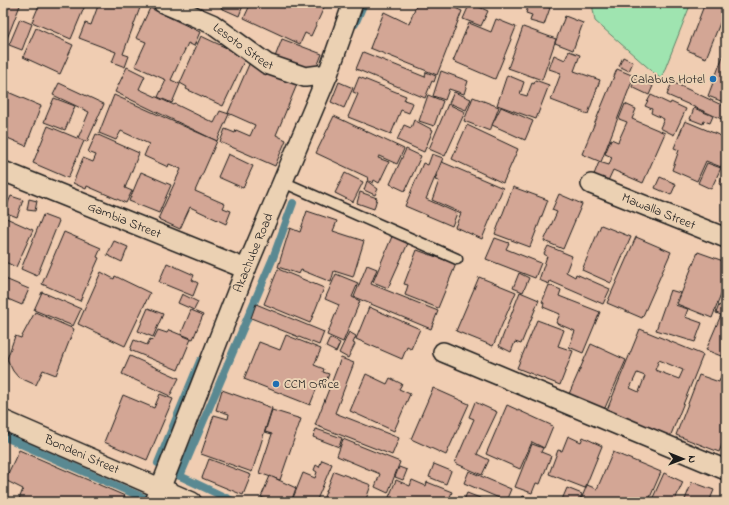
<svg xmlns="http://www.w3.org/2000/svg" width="729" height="505" font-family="'Indie Flower',sans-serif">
<rect width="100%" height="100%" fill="#f0cdb2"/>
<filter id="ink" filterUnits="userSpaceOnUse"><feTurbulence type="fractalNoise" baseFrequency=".025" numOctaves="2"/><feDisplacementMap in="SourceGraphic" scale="8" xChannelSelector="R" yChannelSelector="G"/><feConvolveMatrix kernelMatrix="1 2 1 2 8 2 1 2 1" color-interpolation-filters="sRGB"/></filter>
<g filter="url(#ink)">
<polygon fill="#9fe4b0" stroke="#5e8066" points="592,3 691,3 661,79 595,21"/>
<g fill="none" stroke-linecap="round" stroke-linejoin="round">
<g stroke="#5a8992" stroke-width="8">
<polyline points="355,24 364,3"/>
<polyline points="200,361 158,463 170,467 180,476 235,502"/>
<polyline points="3,436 144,498 142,502"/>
<polyline points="180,476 273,258 293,203"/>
</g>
</g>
<g fill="#d3a695" stroke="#1c1c1c" fill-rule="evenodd">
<polygon points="3,3 21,3 4,46 3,46"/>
<polygon points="40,3 86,3 71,39 32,22"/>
<polygon points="99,3 135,3 141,5 123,54 129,56 125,67 112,62 116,52 79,38 85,23 91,25"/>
<polygon points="223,3 244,3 239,16 221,8"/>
<polygon points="251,3 326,3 311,36 305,33 300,44 244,18"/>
<polygon points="417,3 443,3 462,11 437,75 370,48 384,12 409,24"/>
<polygon points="470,3 488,11 481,26 463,19"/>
<polygon points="529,3 536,3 550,8 544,25 530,21 532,15 526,13"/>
<polygon points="705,3 726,4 726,8 706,58 687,50"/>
<polygon points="150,8 200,32 194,46 188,43 171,80 180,84 172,103 158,97 166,80 135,66 146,42 136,38"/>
<polygon points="565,16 583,23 573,50 555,43"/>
<polygon points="20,19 32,24 22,50 9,45"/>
<polygon points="496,19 516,27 495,79 453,61 469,23 491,32"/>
<polygon points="523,27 556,39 542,80 508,68"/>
<polygon points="36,28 73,45 60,74 23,57"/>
<polygon points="201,36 246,57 223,106 186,89 187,87 180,83"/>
<polygon points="282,39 322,54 315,72 275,57"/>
<polygon points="726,48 726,103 708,96"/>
<polygon points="569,51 580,55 574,71 600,80 588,114 551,100 561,73 549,69 554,55 565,60"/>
<polygon points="363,52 425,77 426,72 436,76 434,82 432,81 425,98 356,69"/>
<polygon points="623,57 633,62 629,71 619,66"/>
<polygon points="250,62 298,82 276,135 286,140 275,166 220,142 225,129 235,133 236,130 250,136 255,125 228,113"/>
<polygon points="127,67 145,76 139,89 174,105 175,104 214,123 220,111 229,114 217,141 115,92"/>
<polygon points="617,69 634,76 601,162 582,154"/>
<polygon points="441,71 468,81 464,94 449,89 445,100 433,96"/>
<polygon points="507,75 524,82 520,94 527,96 532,83 534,84 535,80 549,85 536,119 497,105"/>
<polygon points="359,77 406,96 404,100 413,103 409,113 401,110 391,134 348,117 358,94 353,92"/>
<polygon points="636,78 653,86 649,95 632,87"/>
<polygon points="339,82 353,88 344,108 331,102"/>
<polygon points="672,82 726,107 726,121 667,95"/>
<polygon points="59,83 104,104 87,142 78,138 89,112 53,95"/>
<polygon points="3,90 41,106 26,146 3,136"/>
<polygon points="454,92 471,99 466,110 449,103"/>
<polygon points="114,95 217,141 195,191 225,204 223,208 231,211 226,224 190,207 180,229 158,219 181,169 169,164 168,167 144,156 149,144 121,131 116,140 99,133"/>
<polygon points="428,95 443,101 434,126 419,121"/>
<polygon points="651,95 670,104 671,102 686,109 674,135 660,128 664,119 651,113 652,109 645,106"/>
<polygon points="473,97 499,107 490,131 464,121"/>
<polygon points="54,98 75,106 65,130 44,122"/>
<polygon points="448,104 465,112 445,156 429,149"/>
<polygon points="625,104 636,109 632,119 665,133 643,183 613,170 607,183 593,177 599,162 609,165 612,157 605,154 611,139 618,142 627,122 619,119"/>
<polygon points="501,107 533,121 525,140 492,125"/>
<polygon points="694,108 713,116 710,123 704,121 703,124 690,119"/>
<polygon points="334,116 404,149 397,164 379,156 378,158 389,162 379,183 374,180 373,183 367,180 369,178 316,153"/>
<polygon points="414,120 433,130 424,152 397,140 404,125 411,128"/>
<polygon points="685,121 726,138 726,156 721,167 706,161 697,181 672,170 679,150 674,148"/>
<polygon points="467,125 518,149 503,183 452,159"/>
<polygon points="48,126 84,141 68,178 33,163"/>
<polygon points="96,134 139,153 125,188 132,191 126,203 87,186 86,189 73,183 83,158 93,162 96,155 88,152"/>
<polygon points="406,149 421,156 405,191 390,184"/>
<polygon points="228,154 253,166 243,188 218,177"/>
<polygon points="432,154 443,158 426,199 457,213 452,226 405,206 423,163 428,165"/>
<polygon points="442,162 503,188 482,239 455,227 461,213 432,200 439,181 435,180"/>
<polygon points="707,163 721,168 711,189 698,183"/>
<polygon points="726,168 726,188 719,184"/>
<polygon points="141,172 171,185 159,213 129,201"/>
<polygon points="345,173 363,182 353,202 335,193"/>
<polygon points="660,177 676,184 671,195 655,188"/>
<polygon points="367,181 378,189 375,195 364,190"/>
<polygon points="513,187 548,200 530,247 495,234"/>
<polygon points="360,192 377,198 374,209 357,203"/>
<polygon points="559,194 582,204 563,249 544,241 557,212 552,210"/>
<polygon points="11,196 23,200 17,217 4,212"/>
<polygon points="29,199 37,201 35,211 27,210"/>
<polygon points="307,211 337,221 333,231 364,241 353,277 334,271 331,282 301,270 299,274 278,267 290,228 300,232"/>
<polygon points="43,215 59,221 37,276 21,269"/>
<polygon points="4,217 33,230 16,267 3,261"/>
<polygon points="601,225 631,237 611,283 582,270"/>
<polygon points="64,232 101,248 97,257 99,258 80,301 42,284"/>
<polygon points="393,234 409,241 388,288 373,282"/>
<polygon points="636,237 671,252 642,318 607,303"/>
<polygon points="495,238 509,243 506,249 541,263 535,278 486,259"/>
<polygon points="114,241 128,247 122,262 107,255"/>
<polygon points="548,246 572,256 566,272 575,277 576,274 610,289 603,304 550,281 549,284 539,280 547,256 544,254"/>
<polygon points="417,250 456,264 438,308 405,295 408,285 404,284"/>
<polygon points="698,252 726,262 726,282 712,318 677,304"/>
<polygon points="167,263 194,275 192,280 198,283 193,296 159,282"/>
<polygon points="367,265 377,269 371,284 438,311 431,329 354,297"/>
<polygon points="278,269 324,288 310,323 264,304"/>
<polygon points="101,272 114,279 115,276 150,293 125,346 78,324"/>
<polygon points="519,273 529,278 523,292 513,288"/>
<polygon points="336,274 358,283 352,297 360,301 343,342 327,335 339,305 325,299"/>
<polygon points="479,277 516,292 493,346 456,331"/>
<polygon points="3,278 29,289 22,305 3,297"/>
<polygon points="549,285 561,290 559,296 600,312 583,353 569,347 575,331 556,323 560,314 543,307 544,303 542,302"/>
<polygon points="670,290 680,293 675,305 688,309 685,317 702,323 695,342 656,330"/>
<polygon points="42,292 81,309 73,326 34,310"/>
<polygon points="520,292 539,300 521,344 515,342 511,352 499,346"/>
<polygon points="182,294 198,302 194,310 178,303"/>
<polygon points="256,304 324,332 319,345 251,318"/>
<polygon points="719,305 725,308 726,305 726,358 706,350 721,315 716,313"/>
<polygon points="369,307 420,329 411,349 407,347 402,359 356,339"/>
<polygon points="148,308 163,314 153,337 138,331"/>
<polygon points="191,310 203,315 193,339 181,334"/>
<polygon points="35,312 74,329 56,375 43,370 36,385 18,377 13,371 7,359 15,336 21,338"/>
<polygon points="537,320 564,330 558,346 573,351 560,385 517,368"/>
<path d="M640,329L703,355L670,437L607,410ZM659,360L683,370L679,379L655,370ZM637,373L645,376L639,392L630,388Z"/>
<polygon points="158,330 167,333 169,330 191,339 178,370 130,350 134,340 147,345 150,339 153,340"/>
<polygon points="349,332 356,336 353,343 355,344 348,358 339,353"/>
<polygon points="286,335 321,349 314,365 324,369 323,372 329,374 324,387 318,385 310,405 244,379 259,342 280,350"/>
<polygon points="330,338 340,343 336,352 326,347"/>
<polygon points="591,344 626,360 604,410 569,394"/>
<polygon points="130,356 179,378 170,396 122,374"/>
<polygon points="341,358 354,363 335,413 399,438 392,455 315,425"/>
<polygon points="725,365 726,435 719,452 676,435 699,375 719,382"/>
<polygon points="366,374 387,384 390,378 402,384 399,389 410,394 394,431 350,411"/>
<polygon points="433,388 469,404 446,455 411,439"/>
<polygon points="222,390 272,408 252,472 201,454 214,415 228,419 229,414 216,410"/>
<polygon points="160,394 173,399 147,460 104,442 123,395 154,408"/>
<polygon points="475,402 497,412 477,454 489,460 482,475 455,463 474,419 469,417"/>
<polygon points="507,405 553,426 544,448 532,442 520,469 486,454"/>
<polygon points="272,410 301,419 280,480 259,473 272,434 265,432"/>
<polygon points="316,429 342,438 339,447 313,437"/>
<polygon points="568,436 581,442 583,437 602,446 585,488 549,474 558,450 562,451"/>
<polygon points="343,439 400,462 388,493 375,487 380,474 337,456"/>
<polygon points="532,444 543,448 541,452 551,456 540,484 536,483 532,493 515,487"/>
<polygon points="19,450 125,496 122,502 18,502 23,489 5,480"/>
<polygon points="613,452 661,472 648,502 580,502 587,485 597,489"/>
<polygon points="209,459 251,475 243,495 202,478"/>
<polygon points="322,460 332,464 316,502 302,502 293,498 303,473 315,478 317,472 314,470 316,465 319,467"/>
<polygon points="434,464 451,471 446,484 429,477"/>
<polygon points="399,467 407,470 403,480 395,477"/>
<polygon points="334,471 371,485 365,502 322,502"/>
<polygon points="469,471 511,489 506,501 464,483"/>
<polygon points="664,473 683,482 674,502 651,502"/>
<polygon points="270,476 296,488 291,502 273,502 261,497"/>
<polygon points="396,480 410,486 412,480 426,486 427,482 452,492 448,502 387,502"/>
<polygon points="692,482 714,490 709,502 684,502"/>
<polygon points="567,488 582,494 579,502 561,502"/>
<polygon points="467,493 490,502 463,502"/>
<polygon points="523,496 538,502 521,502"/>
</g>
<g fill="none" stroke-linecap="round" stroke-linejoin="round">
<g stroke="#1c1c1c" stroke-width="13">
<polyline id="lane" points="283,182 457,259"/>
</g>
<g stroke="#1c1c1c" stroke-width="22">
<g id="street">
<path id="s1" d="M163,3L212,24L267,64L305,77L328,74"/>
<path id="s2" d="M3,171L246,269"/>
<path id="s3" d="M591,184L726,238"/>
<polyline points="443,352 726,470"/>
<path id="s4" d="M3,420L192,502"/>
<path id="s5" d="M155,502L246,269L328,74L353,3"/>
</g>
</g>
<use href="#lane" stroke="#ebd1b3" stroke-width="10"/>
<use href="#street" stroke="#ebd1b3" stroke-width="19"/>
</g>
</g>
<g fill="#1f6fb2" stroke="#ebd1b3" stroke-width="1.5">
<circle cx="713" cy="79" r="4"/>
<circle cx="276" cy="384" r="4"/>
</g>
<g text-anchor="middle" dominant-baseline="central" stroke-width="4" stroke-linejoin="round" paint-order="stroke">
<g font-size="13" fill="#1c1c1c" stroke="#ebd1b3">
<text stroke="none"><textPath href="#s1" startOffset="92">Lesoto Street</textPath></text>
<text stroke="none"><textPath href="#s3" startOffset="73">Mawalla Street</textPath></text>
<text stroke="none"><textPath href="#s2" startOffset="131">Gambia Street</textPath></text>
<text stroke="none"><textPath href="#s5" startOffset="268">Akachube Road</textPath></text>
<text stroke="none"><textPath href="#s4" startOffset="86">Bondeni Street</textPath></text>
</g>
<g font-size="13" fill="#1c1c1c" stroke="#ebd1b3" text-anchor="end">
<text x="705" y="79">Calabus Hotel</text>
<text x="284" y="384" text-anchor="start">CCM Office</text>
</g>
</g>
<rect width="729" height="505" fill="none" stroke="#ebd1b3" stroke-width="16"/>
<rect x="8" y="8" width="713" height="489" fill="none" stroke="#1c1c1c" stroke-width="1.5" filter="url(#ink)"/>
<g transform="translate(683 459) rotate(91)" stroke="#ebd1b3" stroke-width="3" paint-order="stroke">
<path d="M0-3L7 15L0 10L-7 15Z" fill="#1c1c1c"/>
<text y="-6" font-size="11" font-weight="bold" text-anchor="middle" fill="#1c1c1c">N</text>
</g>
</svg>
